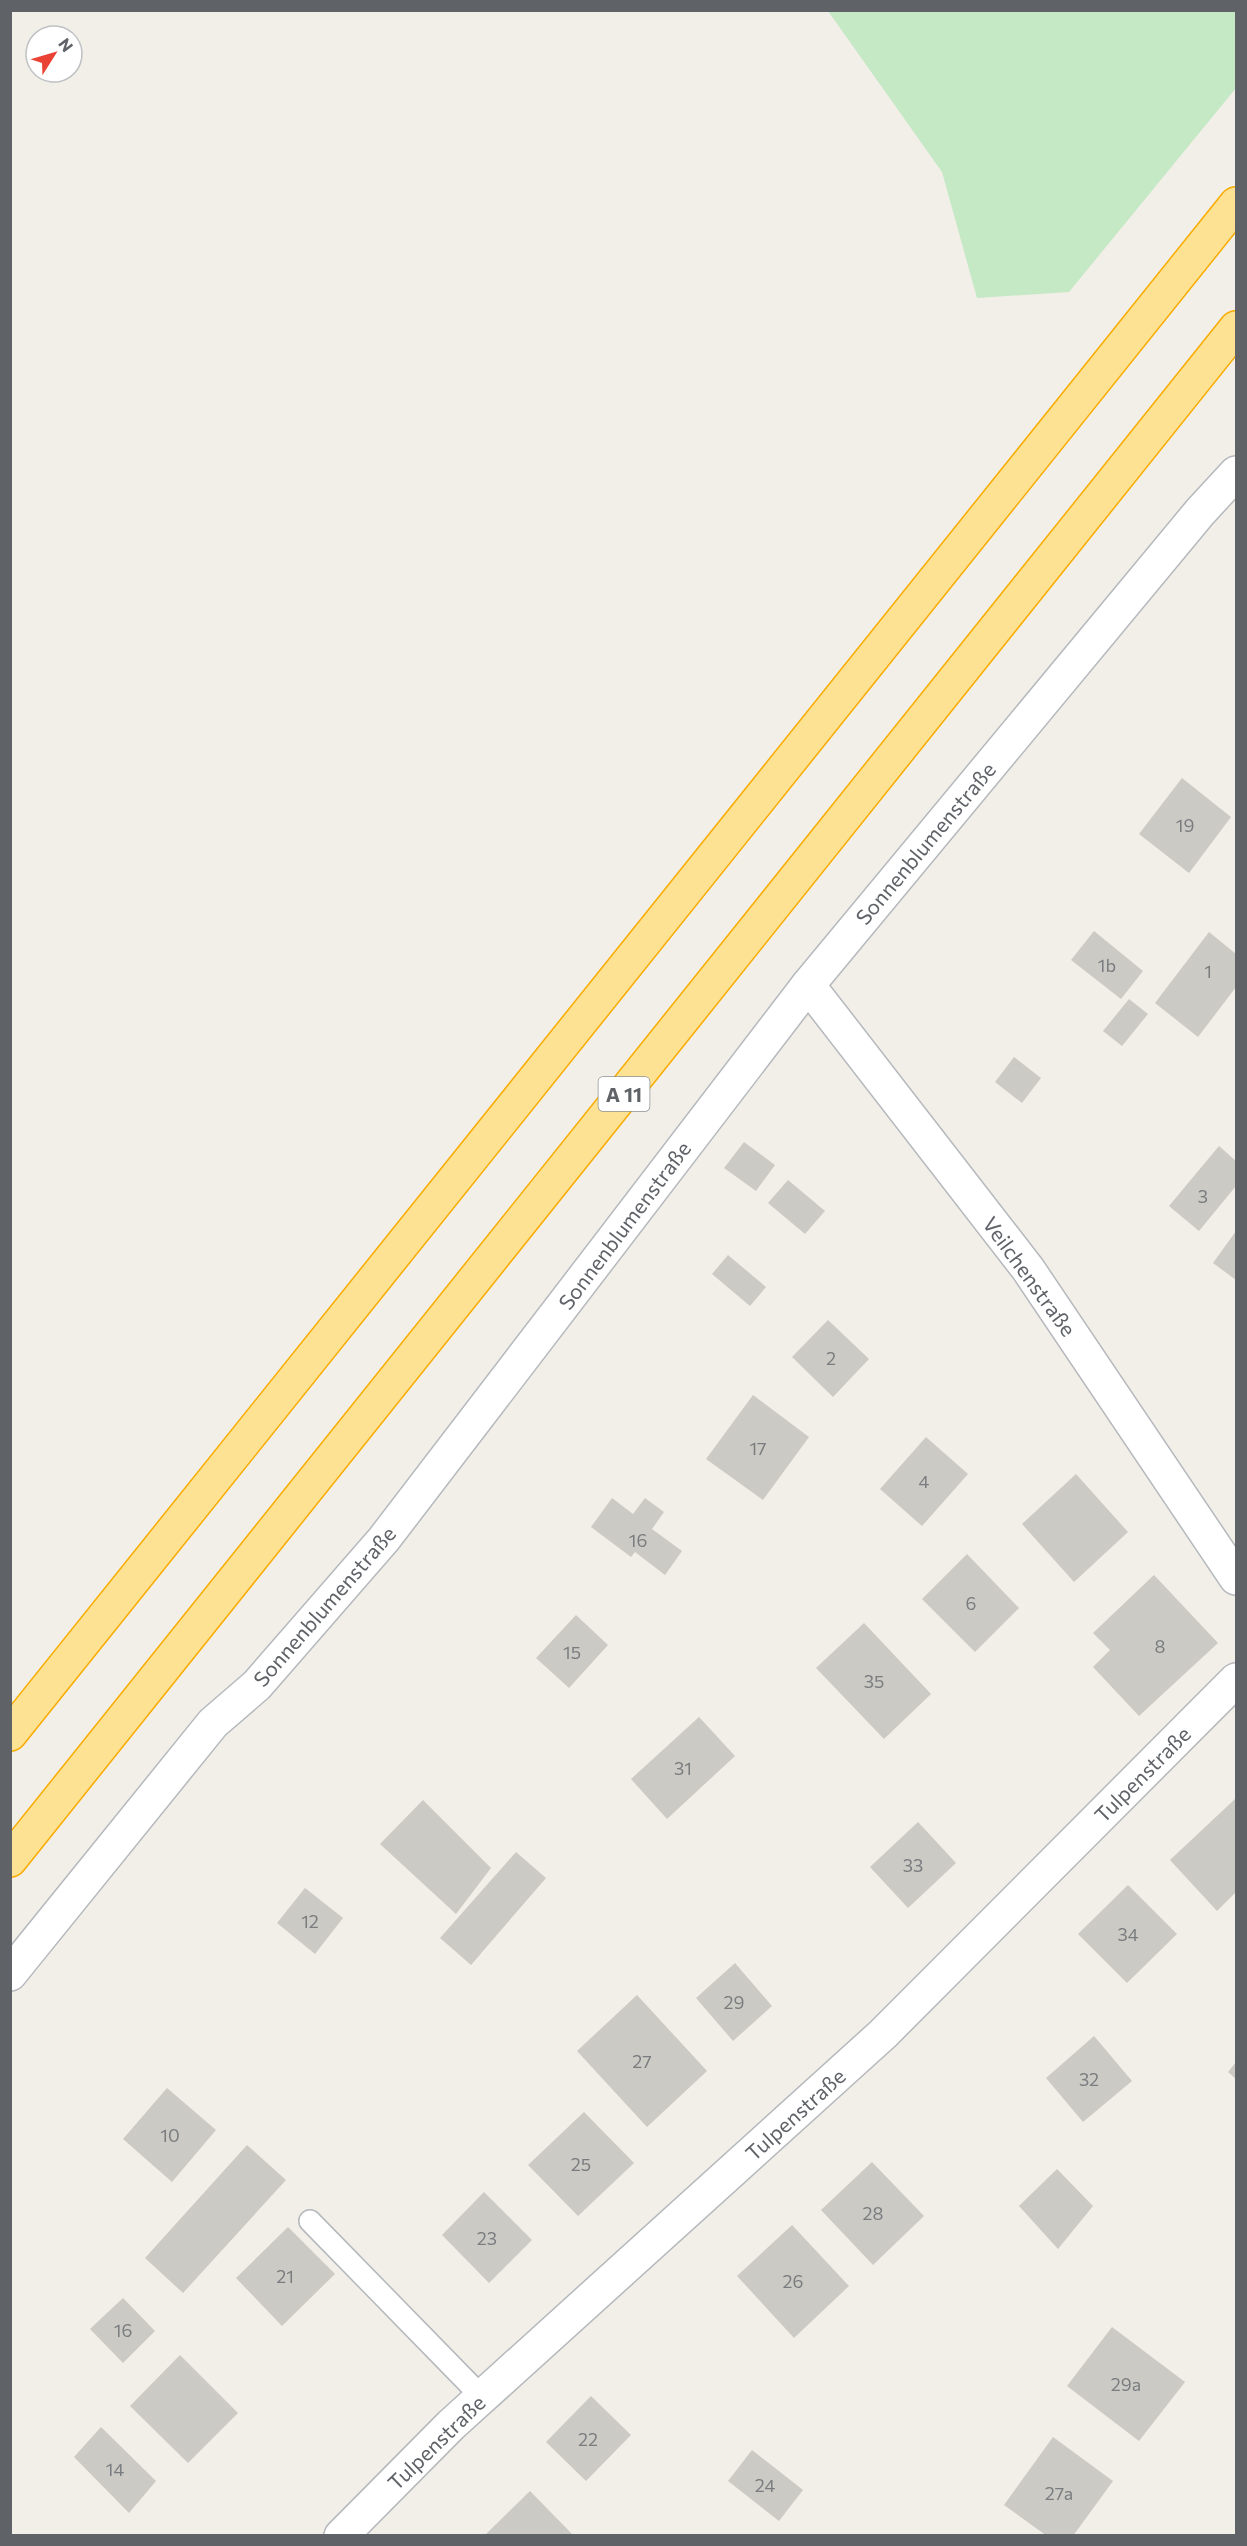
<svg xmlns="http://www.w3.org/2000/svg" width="1247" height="2546" font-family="Commissioner,sans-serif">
<rect width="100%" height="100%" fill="#f1efe8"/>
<polygon fill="#c5e8c5" points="828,11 1236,11 1236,88 1069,292 977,298 942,172"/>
<g fill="#cccac5">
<polygon points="1182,778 1231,817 1189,873 1139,834"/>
<polygon points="1094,931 1143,971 1121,999 1071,960"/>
<polygon points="1209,932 1236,954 1236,987 1198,1037 1155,1003"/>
<polygon points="1129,999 1148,1014 1122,1046 1103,1031"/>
<polygon points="1014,1057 1041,1078 1022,1103 995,1082"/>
<polygon points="744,1142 775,1165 756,1191 724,1168"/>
<polygon points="1219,1146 1236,1161 1236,1186 1199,1231 1169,1206"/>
<polygon points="788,1180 825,1211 805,1234 768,1203"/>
<polygon points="1236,1231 1236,1280 1213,1263"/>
<polygon points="728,1255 766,1287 750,1306 712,1274"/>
<polygon points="828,1320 869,1359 833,1397 792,1357"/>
<polygon points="753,1395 809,1437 763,1500 706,1459"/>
<polygon points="926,1437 968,1474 922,1526 880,1489"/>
<polygon points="1076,1474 1128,1532 1074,1582 1022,1524"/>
<polygon points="612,1498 633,1514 645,1498 664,1512 652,1529 682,1551 665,1575 635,1552 631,1557 591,1527"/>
<polygon points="967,1554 1019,1608 975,1652 922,1599"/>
<polygon points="1154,1575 1218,1643 1139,1716 1093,1667 1110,1650 1093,1633"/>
<polygon points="576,1615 608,1645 569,1688 536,1658"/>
<polygon points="864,1623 931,1694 884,1739 816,1668"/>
<polygon points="699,1717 735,1756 667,1819 631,1779"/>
<polygon points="1235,1799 1236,1892 1217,1911 1170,1860"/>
<polygon points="423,1800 491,1868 456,1914 380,1844"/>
<polygon points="918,1822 956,1863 908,1908 870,1867"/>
<polygon points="516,1852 546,1878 471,1965 440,1938"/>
<polygon points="1128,1885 1177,1934 1127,1983 1078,1934"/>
<polygon points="305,1888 343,1918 315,1954 277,1923"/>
<polygon points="735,1963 772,2006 733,2041 696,1998"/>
<polygon points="637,1995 707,2071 647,2127 577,2051"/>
<polygon points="1094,2036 1132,2081 1083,2122 1046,2078"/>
<polygon points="1236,2062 1236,2079 1228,2072"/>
<polygon points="167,2088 216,2130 172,2182 123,2139"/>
<polygon points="584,2112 634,2163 578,2216 528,2165"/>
<polygon points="247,2145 286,2180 183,2293 145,2258"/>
<polygon points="872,2162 924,2216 873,2265 821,2210"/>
<polygon points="1057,2169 1093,2206 1058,2249 1019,2206"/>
<polygon points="484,2192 532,2240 489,2283 442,2235"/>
<polygon points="792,2225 849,2286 794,2338 737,2276"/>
<polygon points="288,2227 335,2274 282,2326 236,2278"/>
<polygon points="123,2298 155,2331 123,2363 90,2329"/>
<polygon points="1112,2327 1185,2382 1139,2441 1067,2386"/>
<polygon points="180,2355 238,2413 188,2463 130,2406"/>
<polygon points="591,2396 631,2435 586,2481 546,2442"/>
<polygon points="101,2427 156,2481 129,2513 74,2457"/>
<polygon points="1053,2437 1113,2481 1073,2536 1047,2536 1004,2505"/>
<polygon points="752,2450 803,2490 779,2521 728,2481"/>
<polygon points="530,2491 574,2536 484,2536"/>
</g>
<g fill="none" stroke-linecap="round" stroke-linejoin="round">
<g stroke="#b5b8bc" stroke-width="24">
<polyline id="lane" points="310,2221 482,2397"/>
</g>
<g stroke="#b5b8bc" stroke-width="36">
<g id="street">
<polyline points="808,985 1028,1269 1236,1578"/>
<polyline points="10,1974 213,1723 257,1685 384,1539 808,985 1200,512 1236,473"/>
<polyline points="341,2536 451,2425 883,2034 1236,1680"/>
</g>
</g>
<g stroke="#f9ab00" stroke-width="36">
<g id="highway">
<polyline points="10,1734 1236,204"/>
<polyline points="10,1860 1236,328"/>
</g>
</g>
<use href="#lane" stroke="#fff" stroke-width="21"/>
<use href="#street" stroke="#fff" stroke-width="33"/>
<use href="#highway" stroke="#fde293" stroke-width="33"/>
</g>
<g text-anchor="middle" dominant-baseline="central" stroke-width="5" stroke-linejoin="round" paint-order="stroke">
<g font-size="18" fill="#7a7d7f">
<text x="1185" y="825">19</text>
<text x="1107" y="965">1b</text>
<text x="1208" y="971">1</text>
<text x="1203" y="1196">3</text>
<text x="831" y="1358">2</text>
<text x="758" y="1448">17</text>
<text x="924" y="1481">4</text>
<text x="638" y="1540">16</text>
<text x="971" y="1603">6</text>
<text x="1160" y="1646">8</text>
<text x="572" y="1652">15</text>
<text x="874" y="1681">35</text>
<text x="683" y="1768">31</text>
<text x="913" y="1865">33</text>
<text x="310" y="1921">12</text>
<text x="1128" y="1934">34</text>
<text x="734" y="2002">29</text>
<text x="642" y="2061">27</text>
<text x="1089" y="2079">32</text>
<text x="170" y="2135">10</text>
<text x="581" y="2164">25</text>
<text x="873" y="2213">28</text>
<text x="487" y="2238">23</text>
<text x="285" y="2276">21</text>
<text x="793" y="2281">26</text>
<text x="123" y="2330">16</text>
<text x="1126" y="2384">29a</text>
<text x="588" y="2439">22</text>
<text x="115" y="2469">14</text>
<text x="765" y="2485">24</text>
<text x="1059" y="2493">27a</text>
</g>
<rect fill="#fff" stroke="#8f9295" stroke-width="1.5" x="598.5" y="1077" width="51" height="34" rx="4.5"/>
<g font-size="20" font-weight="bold" fill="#5f6368">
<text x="624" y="1094">A 11</text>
</g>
<g font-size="21" fill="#5f6368" stroke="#fff">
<text transform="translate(925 843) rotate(-50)">Sonnenblumenstraße</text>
<text transform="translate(624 1225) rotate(-53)">Sonnenblumenstraße</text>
<text transform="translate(1030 1276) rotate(54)">Veilchenstraße</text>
<text transform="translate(324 1606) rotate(-49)">Sonnenblumenstraße</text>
<text transform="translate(1142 1774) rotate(-45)">Tulpenstraße</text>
<text transform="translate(795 2114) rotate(-42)">Tulpenstraße</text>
<text transform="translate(436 2442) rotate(-44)">Tulpenstraße</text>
</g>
</g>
<rect width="1247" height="2546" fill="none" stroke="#5f6368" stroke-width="24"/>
<g transform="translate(54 54) rotate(53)"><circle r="28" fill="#ffffff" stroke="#bfc1c3" stroke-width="1.5"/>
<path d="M0-4.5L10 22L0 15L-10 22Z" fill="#ea4335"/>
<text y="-9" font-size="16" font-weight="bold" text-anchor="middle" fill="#5f6368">N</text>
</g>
</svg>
